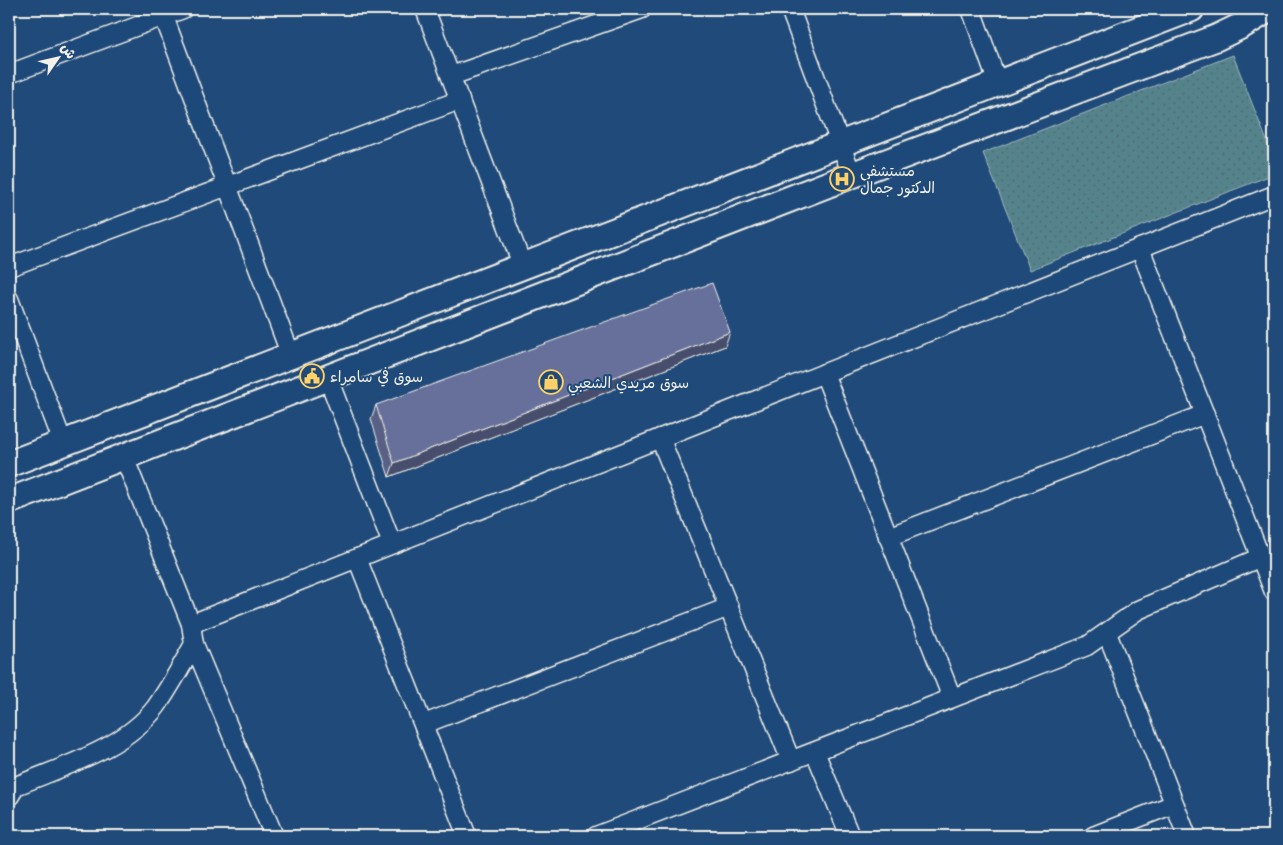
<svg xmlns="http://www.w3.org/2000/svg" width="1283" height="845" font-family="Mali,'Playpen Sans Arabic',sans-serif">
<defs>
<pattern id="park-dots" width="8" height="8" patternUnits="userSpaceOnUse" patternTransform="scale(1.25)"><rect width="8" height="8" fill="#55838c"/><path d="M2 2h.1M6 6h.1" fill="none" stroke="#506b70" stroke-width="1.8" stroke-linecap="round"/></pattern>
</defs>
<rect width="100%" height="100%" fill="#1f4a7a"/>
<filter id="ink" filterUnits="userSpaceOnUse"><feTurbulence type="fractalNoise" baseFrequency=".02" numOctaves="2"/><feDisplacementMap in="SourceGraphic" scale="10" xChannelSelector="R" yChannelSelector="G"/><feConvolveMatrix kernelMatrix="1 2 1 2 8 2 1 2 1" color-interpolation-filters="sRGB"/></filter>
<g filter="url(#ink)">
<polygon fill="url(#park-dots)" stroke="#a4baba" points="1233,55 1274,159 1274,174 1030,270 983,153"/>
<g fill="none" stroke-linecap="round" stroke-linejoin="round">
<g stroke="#f4f1e8" stroke-width="21">
<g id="street">
<polyline points="161,9 291,356"/>
<polyline points="425,9 523,267"/>
<polyline points="790,9 852,175"/>
<polyline points="971,9 998,84"/>
<polyline points="9,74 183,9"/>
<polyline points="451,76 642,9"/>
<polyline points="1140,248 1274,592"/>
<polyline points="9,267 460,100"/>
<polyline points="9,299 63,443"/>
<polyline points="824,373 952,698"/>
<polyline points="328,378 392,544"/>
<polyline points="660,438 791,761"/>
<polyline points="124,457 191,624 194,644 274,836"/>
<polyline points="888,537 1205,414"/>
<polyline points="357,558 467,836"/>
<polyline points="191,624 1274,195"/>
<polyline points="1107,633 1187,836"/>
<polyline points="424,724 729,607"/>
<polyline points="815,752 850,836"/>
<path d="M9,797L16,786C63,766 124,749 156,707C170,687 182,665 194,644"/>
<polyline points="596,836 1087,646 1138,610 1261,557"/>
<polyline points="1093,836 1174,804"/>
</g>
</g>
<g stroke="#f4f1e8" stroke-width="29">
<g id="secondary">
<polyline points="9,464 1191,9"/>
<polyline points="9,501 852,175 1216,38 1241,26 1269,9"/>
</g>
</g>
<use href="#street" stroke="#1f4a7a" stroke-width="18"/>
<use href="#secondary" stroke="#1f4a7a" stroke-width="25"/>
</g>
<polygon fill="#586085" stroke="#f4f1e8" points="725,346 389,477 371,419 376,405"/>
<polygon fill="#474e6c" stroke="#f4f1e8" points="730,332 725,346 389,477 394,463"/>
<polygon fill="#66709b" stroke="#f4f1e8" points="712,283 730,332 394,463 376,405"/>
</g>
<defs>
<g id="hospital-ring" transform="scale(1.25)"><circle r="9.5" fill="#1f4a7a" stroke="#ffd166" stroke-width="1.5"/><path d="M-5-5h3v3.5h4V-5h3V5h-3V1.5h-4V5h-3Z" fill="#ffd166"/></g>
<g id="civic-ring" transform="scale(1.25)"><circle r="9.5" fill="#1f4a7a" stroke="#ffd166" stroke-width="1.5"/><path d="M-.6-6.5H3V-4.5H.6V-3L4-1V1h2V6H-6V1h2V-1L-.6-3ZM-1.2 2.5V6h2.4V2.5Z" fill="#ffd166"/></g>
<g id="shop-ring" transform="scale(1.25)"><circle r="9.5" fill="#1f4a7a" stroke="#ffd166" stroke-width="1.5"/><path d="M-5-2.5h2.3a2.7 3.5 0 0 1 5.4 0H5L5.5 6h-11ZM-1.5-2.5h3a1.5 2.3 0 0 0-3 0Z" fill="#ffd166"/></g>
</defs>
<g fill-rule="evenodd">
<use href="#hospital-ring" x="842" y="179"/>
<use href="#civic-ring" x="312" y="376"/>
<use href="#shop-ring" x="551" y="382"/>
</g>
<g text-anchor="middle" dominant-baseline="central" stroke-width="4" stroke-linejoin="round" paint-order="stroke">
<g font-size="15" fill="#f4f1e8" stroke="#1f4a7a" text-anchor="start">
<text x="860" y="170">مستشفى<tspan x="860" dy="17">الدكتور جمال</tspan></text>
<text x="330" y="376">سوق في سامراء</text>
<text x="568" y="382">سوق مريدي الشعبي</text>
</g>
</g>
<rect width="1283" height="845" fill="none" stroke="#1f4a7a" stroke-width="30"/>
<rect x="15" y="15" width="1253" height="815" fill="none" stroke="#f4f1e8" stroke-width="2" filter="url(#ink)"/>
<g transform="translate(58 58) rotate(56)" stroke="#1f4a7a" stroke-width="4" paint-order="stroke">
<path d="M0-4L9 19L0 12L-9 19Z" fill="#f4f1e8"/>
<text y="-8" font-size="14" font-weight="bold" text-anchor="middle" fill="#f4f1e8">ش</text>
</g>
</svg>
